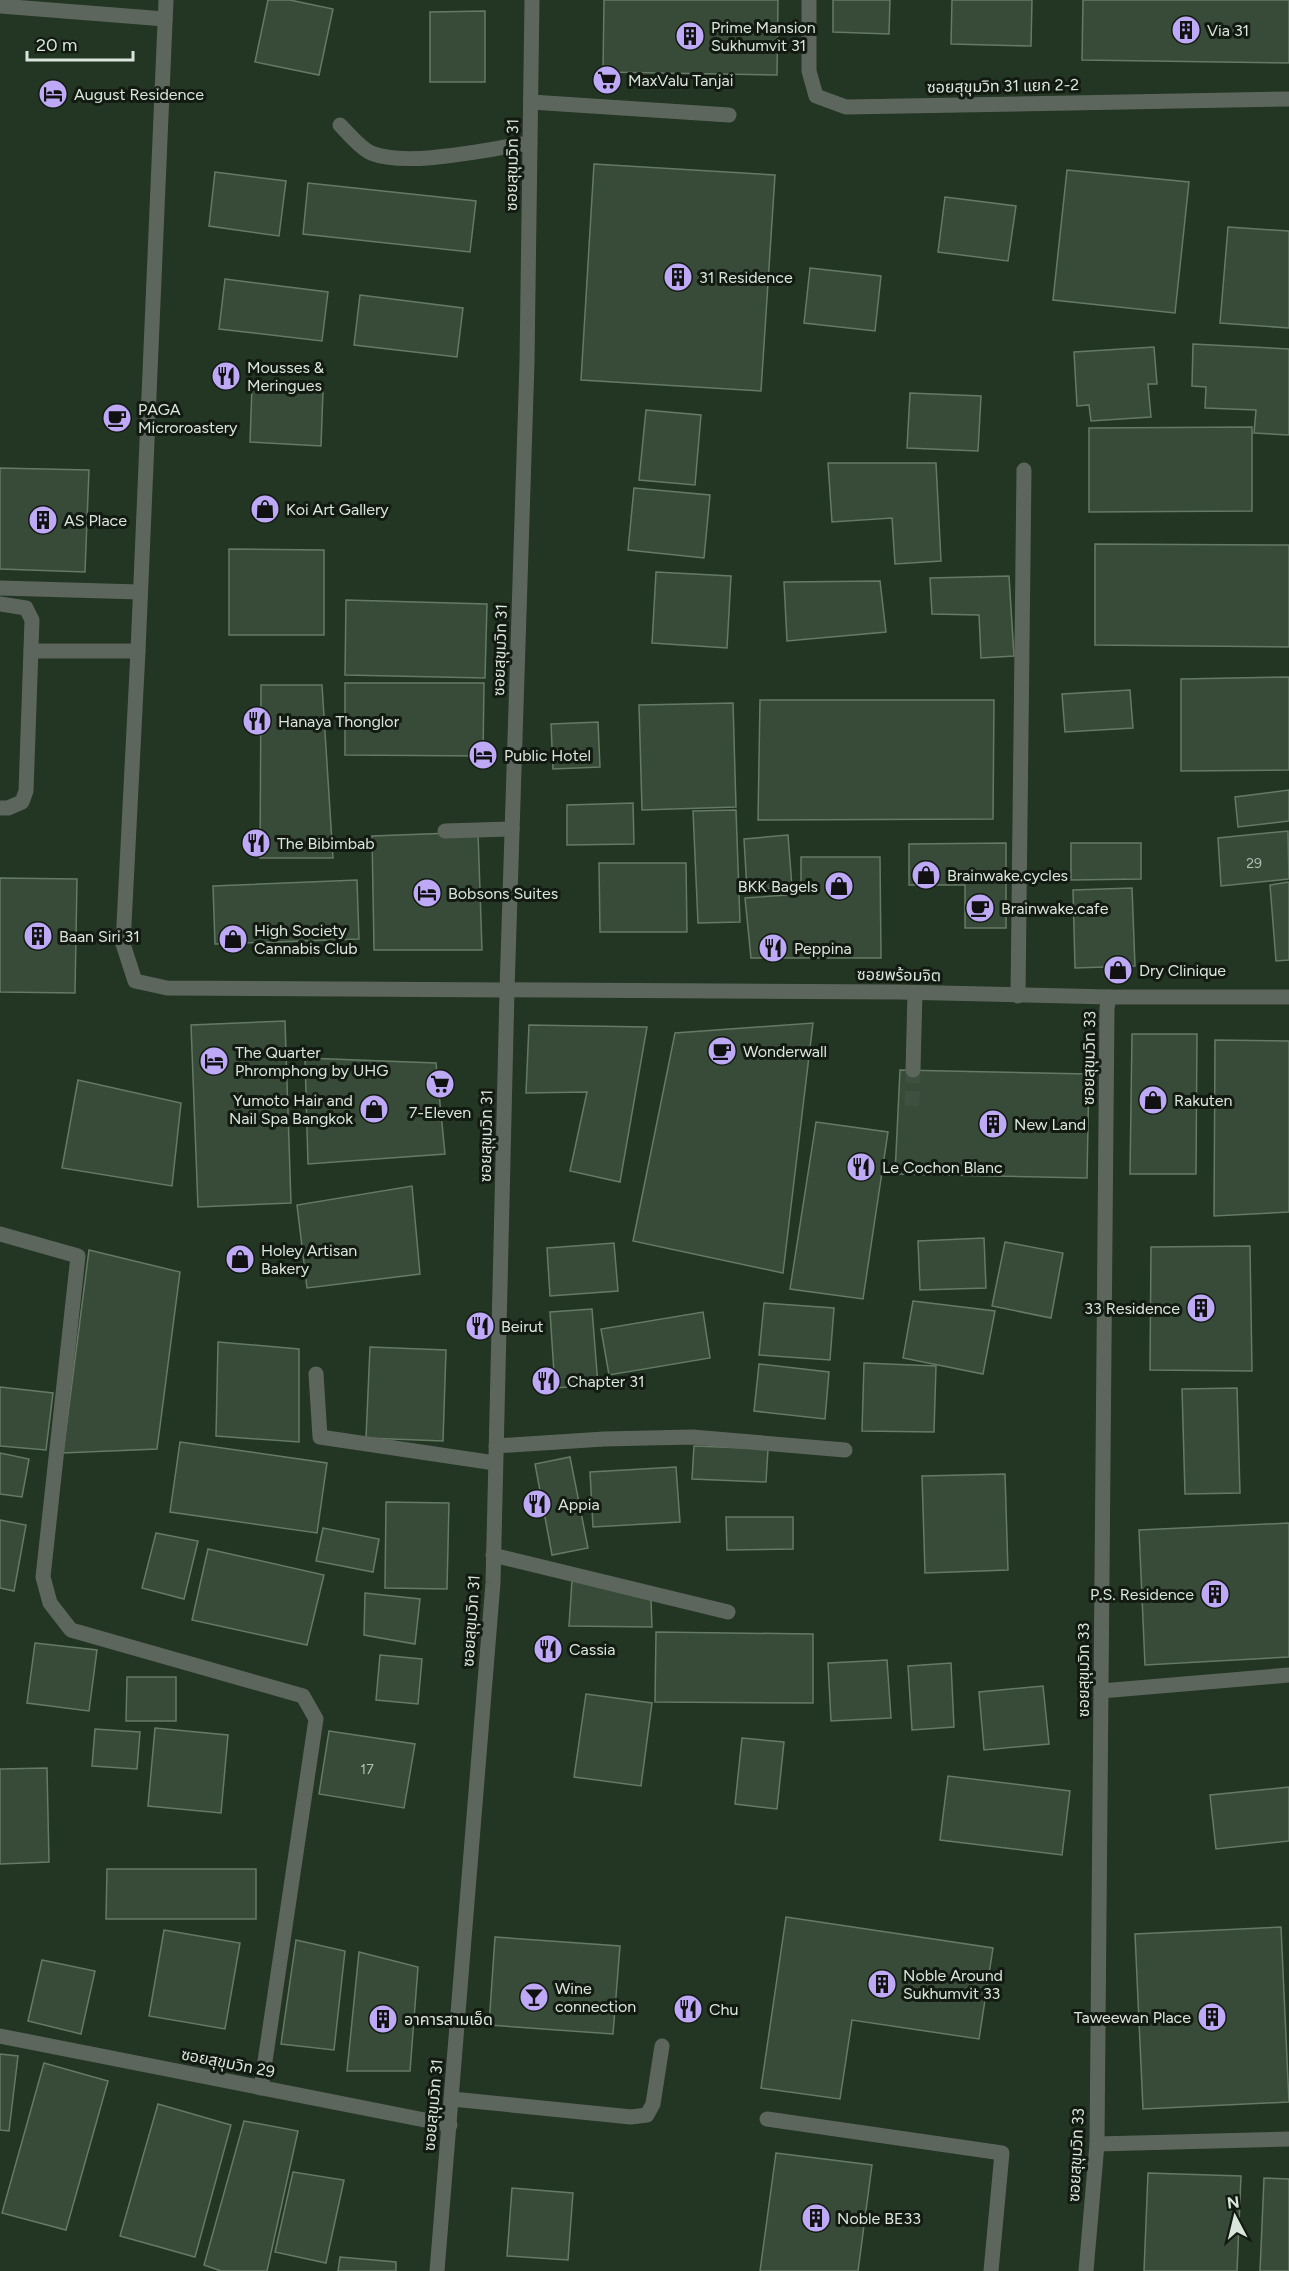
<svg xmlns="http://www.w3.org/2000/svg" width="1289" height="2271" font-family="Figtree,'Noto Sans Thai',sans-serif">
<rect width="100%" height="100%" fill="#233523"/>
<g fill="#384b38" stroke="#657a65" stroke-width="1.5">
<polygon points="268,0 290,0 333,9 319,75 255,62"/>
<polygon points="604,0 778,0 777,75 603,72"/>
<polygon points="833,0 890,0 889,34 833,32"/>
<polygon points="952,0 1032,0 1031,46 951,44"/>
<polygon points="1083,0 1289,0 1289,63 1082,60"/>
<polygon points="485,11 485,82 430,82 430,12"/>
<polygon points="594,164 775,175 761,391 581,380"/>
<polygon points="1067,170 1189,182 1175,313 1053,300"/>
<polygon points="215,172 286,181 279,236 209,226"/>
<polygon points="308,183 476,201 470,252 303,234"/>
<polygon points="945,197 1016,206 1008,261 938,252"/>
<polygon points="1228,227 1289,231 1289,328 1220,323"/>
<polygon points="810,268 881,276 875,331 804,323"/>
<polygon points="225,279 328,292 322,341 219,329"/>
<polygon points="360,295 463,308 457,357 354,345"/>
<polygon points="1193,344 1289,349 1289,435 1254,433 1256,410 1205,408 1206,387 1192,386"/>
<polygon points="1154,347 1157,384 1148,384 1151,417 1091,421 1089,405 1077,406 1074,352"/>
<polygon points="252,387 323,391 321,446 250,442"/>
<polygon points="910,393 981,396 978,451 907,448"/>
<polygon points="646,410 701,415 695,485 639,480"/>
<polygon points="1252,427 1252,511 1089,512 1089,428"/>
<polygon points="828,463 936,463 941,561 895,564 892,518 832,522"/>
<polygon points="0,468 89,470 85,572 0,569"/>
<polygon points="634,488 710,495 704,558 628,550"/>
<polygon points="1095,544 1289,545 1289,647 1095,645"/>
<polygon points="229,549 324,550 324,635 229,635"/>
<polygon points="656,572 731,576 727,648 652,643"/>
<polygon points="1009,576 1014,656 981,658 979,615 932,614 930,578"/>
<polygon points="880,581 886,632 787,641 784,582"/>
<polygon points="346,600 487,604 485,678 345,675"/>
<polygon points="1289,677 1289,770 1181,771 1181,679"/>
<polygon points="345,683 484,683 483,756 345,755"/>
<polygon points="261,685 322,685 333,858 260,858"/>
<polygon points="1130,690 1133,728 1065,732 1062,694"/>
<polygon points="760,700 994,700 993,819 758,820"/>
<polygon points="733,703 736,807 642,810 639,705"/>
<polygon points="598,722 600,767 553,769 551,724"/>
<polygon points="1289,790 1289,821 1238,827 1235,797"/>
<polygon points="633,803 634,844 567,845 567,805"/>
<polygon points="736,810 740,922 698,923 693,811"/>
<polygon points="1288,831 1289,879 1221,886 1218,838"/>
<polygon points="478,832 482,950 374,950 372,836"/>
<polygon points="788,835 792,887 747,890 744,839"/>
<polygon points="1006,843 1006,928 965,928 965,885 909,885 909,844"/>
<polygon points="1071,843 1141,843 1141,879 1071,880"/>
<polygon points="801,857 880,857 881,958 751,958 745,898 801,894"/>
<polygon points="599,863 686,863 687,932 600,932"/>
<polygon points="0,878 77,879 75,993 0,992"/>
<polygon points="357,880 359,939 215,944 213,886"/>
<polygon points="1289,882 1289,960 1276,961 1270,885"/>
<polygon points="1132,888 1135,966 1075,968 1073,890"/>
<polygon points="285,1021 291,1203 198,1207 191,1025"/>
<polygon points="813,1023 783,1273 633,1241 675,1033"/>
<polygon points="529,1025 647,1027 620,1182 570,1171 587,1092 526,1093"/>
<polygon points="1132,1034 1197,1034 1196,1174 1130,1174"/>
<polygon points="1215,1040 1289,1041 1289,1212 1214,1216"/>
<polygon points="305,1058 436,1063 445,1154 308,1164"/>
<polygon points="900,1070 1089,1074 1087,1178 895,1174"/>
<polygon points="78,1080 181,1103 172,1186 62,1168"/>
<polygon points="816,1122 888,1132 863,1299 790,1289"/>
<polygon points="412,1186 420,1274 307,1288 297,1205"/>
<polygon points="984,1238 986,1288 920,1290 918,1241"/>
<polygon points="1005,1242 1063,1253 1051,1318 992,1306"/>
<polygon points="614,1243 618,1291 550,1296 547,1248"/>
<polygon points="1250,1246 1252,1371 1150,1370 1151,1247"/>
<polygon points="89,1250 180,1272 157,1449 63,1453"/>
<polygon points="913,1301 995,1311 983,1374 903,1358"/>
<polygon points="764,1303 834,1308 830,1360 759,1355"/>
<polygon points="592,1309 598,1385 555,1388 550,1312"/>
<polygon points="703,1312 710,1358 609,1375 601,1329"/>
<polygon points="218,1342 299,1349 299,1442 216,1436"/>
<polygon points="370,1347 446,1350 443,1441 366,1438"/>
<polygon points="864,1363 936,1366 934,1432 862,1431"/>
<polygon points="759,1364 829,1372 825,1419 754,1411"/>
<polygon points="0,1387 53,1393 46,1450 0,1446"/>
<polygon points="1237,1388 1240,1493 1185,1494 1182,1389"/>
<polygon points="180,1442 327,1463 317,1533 170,1512"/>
<polygon points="694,1446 768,1449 766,1482 692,1479"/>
<polygon points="0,1453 29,1459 22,1497 0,1494"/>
<polygon points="570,1457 588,1548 552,1555 535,1464"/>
<polygon points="676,1467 680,1522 593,1527 590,1472"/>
<polygon points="1005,1474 1008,1570 925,1573 922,1476"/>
<polygon points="386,1502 449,1503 447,1589 385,1588"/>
<polygon points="726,1517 793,1517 793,1549 727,1550"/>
<polygon points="0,1520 26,1525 14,1591 0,1588"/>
<polygon points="1289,1523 1289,1657 1145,1665 1139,1530"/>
<polygon points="323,1528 379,1539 373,1572 316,1561"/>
<polygon points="156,1533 198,1541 184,1599 142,1588"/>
<polygon points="208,1549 324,1575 307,1645 192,1620"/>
<polygon points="572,1580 651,1600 652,1627 569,1626"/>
<polygon points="365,1593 420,1599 415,1644 364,1635"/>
<polygon points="656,1632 813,1634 813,1703 655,1702"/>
<polygon points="35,1643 97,1650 89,1711 27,1703"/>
<polygon points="380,1655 422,1659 418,1704 376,1700"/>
<polygon points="887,1660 891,1718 831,1721 828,1663"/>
<polygon points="951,1663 954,1727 912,1730 908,1666"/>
<polygon points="127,1677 176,1677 176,1721 126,1721"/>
<polygon points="1043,1686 1049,1744 984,1750 979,1692"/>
<polygon points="586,1694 652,1703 641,1786 574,1777"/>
<polygon points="155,1728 228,1735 221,1813 148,1806"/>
<polygon points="95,1729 140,1732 137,1769 92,1766"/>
<polygon points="329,1731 415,1744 404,1808 319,1794"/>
<polygon points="742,1738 784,1742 777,1809 735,1804"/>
<polygon points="47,1768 49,1862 0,1864 0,1769"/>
<polygon points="948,1776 1070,1791 1062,1855 940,1840"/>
<polygon points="1289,1787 1289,1841 1216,1849 1210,1795"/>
<polygon points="107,1869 256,1869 256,1919 106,1919"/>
<polygon points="786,1917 993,1948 979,2039 852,2020 840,2099 761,2088"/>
<polygon points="1281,1927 1289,2102 1143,2109 1135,1934"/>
<polygon points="164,1930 240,1943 225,2029 149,2016"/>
<polygon points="495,1937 620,1946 613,2034 489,2025"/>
<polygon points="296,1940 345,1951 334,2050 281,2044"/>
<polygon points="359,1952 418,1967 410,2071 347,2071"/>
<polygon points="42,1960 95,1971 81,2034 28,2021"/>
<polygon points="0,2054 18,2056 9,2131 0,2130"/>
<polygon points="44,2063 108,2081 66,2230 2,2213"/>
<polygon points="158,2104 231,2125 195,2257 120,2236"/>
<polygon points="244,2121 298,2131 267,2271 221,2271 204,2265"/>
<polygon points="776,2153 872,2165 858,2271 760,2271"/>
<polygon points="293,2172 344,2180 326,2263 275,2252"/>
<polygon points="1148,2173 1241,2176 1237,2271 1144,2271"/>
<polygon points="1264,2178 1289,2179 1289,2271 1260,2271"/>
<polygon points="512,2188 573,2193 568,2260 507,2256"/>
<polygon points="340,2257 396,2262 396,2271 338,2271"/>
</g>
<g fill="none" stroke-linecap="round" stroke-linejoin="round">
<polyline stroke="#3e503f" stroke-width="15" stroke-dasharray="15 8" stroke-linecap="butt" points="912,1106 913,1070"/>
<g stroke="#5c665d" stroke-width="15">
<polyline points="166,0 138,651 123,944 135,981 167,988 898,992 1109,997 1289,997"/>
<polyline points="809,0 809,71 816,96 846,107 1289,99"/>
<polyline points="0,6 165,19"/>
<polyline points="531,102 729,115"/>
<path d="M340,125C349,134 360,148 371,153C408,168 488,149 530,143"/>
<polyline points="0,588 140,592"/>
<polyline points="0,604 26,608 32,620 26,791 22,802 8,808 0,808"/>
<polyline points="31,651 138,651"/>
<polyline points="445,831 512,829"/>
<polyline points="1018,996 1024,470"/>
<polyline points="913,1070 915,993"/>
<polyline points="0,1234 78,1256 43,1577 50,1603 71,1630 303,1696 316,1719 261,2088"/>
<polyline points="316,1374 320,1437 495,1463"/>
<polyline points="496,1446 604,1439 692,1437 845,1450"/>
<polyline points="493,1555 728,1612"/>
<polyline points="1101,1691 1289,1675"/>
<polyline points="0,2036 450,2125"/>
<polyline points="452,2099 631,2117 647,2115 653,2104 662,2046"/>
<polyline points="767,2119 1002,2153 991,2271"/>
<polyline points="1097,2144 1289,2139"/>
<polyline points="437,2271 493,1583 507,990 527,362 532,0"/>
<polyline points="1086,2271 1097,2144 1107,1008 1109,997"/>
</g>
</g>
<defs>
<g id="building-disc" transform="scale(1.5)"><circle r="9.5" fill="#bda9f5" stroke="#121a12"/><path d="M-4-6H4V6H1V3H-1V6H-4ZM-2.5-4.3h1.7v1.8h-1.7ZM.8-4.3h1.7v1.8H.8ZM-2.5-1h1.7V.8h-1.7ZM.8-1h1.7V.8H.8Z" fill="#111"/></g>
<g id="supermarket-disc" transform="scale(1.5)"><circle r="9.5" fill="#bda9f5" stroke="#121a12"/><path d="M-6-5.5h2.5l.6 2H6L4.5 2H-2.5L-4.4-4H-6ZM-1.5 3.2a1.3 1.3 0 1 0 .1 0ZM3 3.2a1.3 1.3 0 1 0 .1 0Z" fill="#111"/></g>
<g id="hotel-disc" transform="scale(1.5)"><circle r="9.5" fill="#bda9f5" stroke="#121a12"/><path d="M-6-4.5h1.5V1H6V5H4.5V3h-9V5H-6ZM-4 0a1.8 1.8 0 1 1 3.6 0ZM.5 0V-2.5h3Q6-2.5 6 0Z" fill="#111"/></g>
<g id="restaurant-disc" transform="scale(1.5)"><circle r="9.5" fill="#bda9f5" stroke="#121a12"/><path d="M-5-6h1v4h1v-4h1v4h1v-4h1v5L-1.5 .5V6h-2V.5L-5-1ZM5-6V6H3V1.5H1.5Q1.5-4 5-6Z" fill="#111"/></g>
<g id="cafe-disc" transform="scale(1.5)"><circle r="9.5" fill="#bda9f5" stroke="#121a12"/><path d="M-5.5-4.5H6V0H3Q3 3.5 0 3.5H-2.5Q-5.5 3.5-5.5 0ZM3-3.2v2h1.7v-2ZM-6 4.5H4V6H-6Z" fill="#111"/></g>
<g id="shop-disc" transform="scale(1.5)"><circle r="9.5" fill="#bda9f5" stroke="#121a12"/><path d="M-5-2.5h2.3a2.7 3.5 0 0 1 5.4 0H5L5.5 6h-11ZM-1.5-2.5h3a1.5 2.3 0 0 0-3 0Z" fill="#111"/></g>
<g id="bar-disc" transform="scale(1.5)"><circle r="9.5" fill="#bda9f5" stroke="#121a12"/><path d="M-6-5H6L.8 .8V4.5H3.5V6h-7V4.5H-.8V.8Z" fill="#111"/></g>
</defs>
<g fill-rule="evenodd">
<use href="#building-disc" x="1186" y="30"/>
<use href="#building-disc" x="690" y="36"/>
<use href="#supermarket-disc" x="607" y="80"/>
<use href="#hotel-disc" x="53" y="94"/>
<use href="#building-disc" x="678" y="277"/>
<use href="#restaurant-disc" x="226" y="376"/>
<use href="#cafe-disc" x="117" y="418"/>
<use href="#shop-disc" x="265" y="509"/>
<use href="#building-disc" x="43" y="520"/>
<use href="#restaurant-disc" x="257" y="721"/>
<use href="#hotel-disc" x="483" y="755"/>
<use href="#restaurant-disc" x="256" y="843"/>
<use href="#shop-disc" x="926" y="875"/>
<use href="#shop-disc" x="839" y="886"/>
<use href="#hotel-disc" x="427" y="893"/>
<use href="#cafe-disc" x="980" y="908"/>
<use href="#building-disc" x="38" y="936"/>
<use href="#shop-disc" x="233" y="939"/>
<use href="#restaurant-disc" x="773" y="948"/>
<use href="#shop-disc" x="1118" y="970"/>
<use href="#cafe-disc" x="722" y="1051"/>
<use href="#hotel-disc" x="214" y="1061"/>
<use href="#supermarket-disc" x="440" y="1084"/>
<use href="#shop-disc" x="1153" y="1100"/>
<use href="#shop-disc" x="374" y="1109"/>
<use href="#building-disc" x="993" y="1124"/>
<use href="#restaurant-disc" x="861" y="1167"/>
<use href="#shop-disc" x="240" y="1259"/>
<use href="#building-disc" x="1201" y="1308"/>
<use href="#restaurant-disc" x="480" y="1326"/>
<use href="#restaurant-disc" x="546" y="1381"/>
<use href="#restaurant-disc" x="537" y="1504"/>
<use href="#building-disc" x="1215" y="1594"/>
<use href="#restaurant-disc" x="548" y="1649"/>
<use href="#building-disc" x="882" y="1984"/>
<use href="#bar-disc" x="534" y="1997"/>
<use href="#restaurant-disc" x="688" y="2009"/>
<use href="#building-disc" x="1212" y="2017"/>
<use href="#building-disc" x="383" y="2019"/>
<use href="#building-disc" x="816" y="2218"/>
</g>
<g text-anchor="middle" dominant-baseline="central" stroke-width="6" stroke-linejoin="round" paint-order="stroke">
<g font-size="14" fill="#b2bfb2">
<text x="1254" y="863">29</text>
<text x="367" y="1769">17</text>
</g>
<g font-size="16" fill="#dae6db" stroke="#121a12" text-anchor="start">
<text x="711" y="27">Prime Mansion<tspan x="711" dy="18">Sukhumvit 31</tspan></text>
<text x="1207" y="30">Via 31</text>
<text x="628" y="80">MaxValu Tanjai</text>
<text x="74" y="94">August Residence</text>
<text x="699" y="277">31 Residence</text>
<text x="247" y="367">Mousses &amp;<tspan x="247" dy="18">Meringues</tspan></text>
<text x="138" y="409">PAGA<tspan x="138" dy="18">Microroastery</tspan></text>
<text x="286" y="509">Koi Art Gallery</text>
<text x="64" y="520">AS Place</text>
<text x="278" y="721">Hanaya Thonglor</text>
<text x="504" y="755">Public Hotel</text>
<text x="277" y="843">The Bibimbab</text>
<text x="947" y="875">Brainwake.cycles</text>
<text x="818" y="886" text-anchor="end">BKK Bagels</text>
<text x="448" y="893">Bobsons Suites</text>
<text x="1001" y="908">Brainwake.cafe</text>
<text x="254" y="930">High Society<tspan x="254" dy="18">Cannabis Club</tspan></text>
<text x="59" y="936">Baan Siri 31</text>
<text x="794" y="948">Peppina</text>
<text x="1139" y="970">Dry Clinique</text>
<text x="743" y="1051">Wonderwall</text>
<text x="235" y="1052">The Quarter<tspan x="235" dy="18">Phromphong by UHG</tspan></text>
<text x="353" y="1100" text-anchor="end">Yumoto Hair and<tspan x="353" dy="18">Nail Spa Bangkok</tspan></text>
<text x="1174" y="1100">Rakuten</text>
<text x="440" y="1112" text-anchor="middle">7-Eleven</text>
<text x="1014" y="1124">New Land</text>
<text x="882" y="1167">Le Cochon Blanc</text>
<text x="261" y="1250">Holey Artisan<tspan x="261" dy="18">Bakery</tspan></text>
<text x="1180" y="1308" text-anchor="end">33 Residence</text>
<text x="501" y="1326">Beirut</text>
<text x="567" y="1381">Chapter 31</text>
<text x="558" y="1504">Appia</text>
<text x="1194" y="1594" text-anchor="end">P.S. Residence</text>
<text x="569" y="1649">Cassia</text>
<text x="903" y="1975">Noble Around<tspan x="903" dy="18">Sukhumvit 33</tspan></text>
<text x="555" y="1988">Wine<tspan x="555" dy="18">connection</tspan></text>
<text x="709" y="2009">Chu</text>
<text x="1191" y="2017" text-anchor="end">Taweewan Place</text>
<text x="404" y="2019">อาคารสามเอ็ด</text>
<text x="837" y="2218">Noble BE33</text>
</g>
<g font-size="16" fill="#dae6db" stroke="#121a12">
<text transform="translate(1003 86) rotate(-1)">ซอยสุขุมวิท 31 แยก 2-2</text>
<text transform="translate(512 165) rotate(-89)">ซอยสุขุมวิท 31</text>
<text transform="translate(500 650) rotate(-88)">ซอยสุขุมวิท 31</text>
<text transform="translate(899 975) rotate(1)">ซอยพร้อมจิต</text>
<text transform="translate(1089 1058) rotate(-89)">ซอยสุขุมวิท 33</text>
<text transform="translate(486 1136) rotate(-89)">ซอยสุขุมวิท 31</text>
<text transform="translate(471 1621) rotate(-86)">ซอยสุขุมวิท 31</text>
<text transform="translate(1083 1670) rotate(-90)">ซอยสุขุมวิท 33</text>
<text transform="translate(228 2063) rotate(11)">ซอยสุขุมวิท 29</text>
<text transform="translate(433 2105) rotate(-85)">ซอยสุขุมวิท 31</text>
<text transform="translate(1076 2155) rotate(-87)">ซอยสุขุมวิท 33</text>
</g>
</g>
<g transform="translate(1235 2217) rotate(353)" stroke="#121a12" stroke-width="4.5" paint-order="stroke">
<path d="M0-4.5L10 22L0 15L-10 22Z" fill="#dae6db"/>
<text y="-9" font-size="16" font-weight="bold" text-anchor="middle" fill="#dae6db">N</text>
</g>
<path d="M27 51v9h106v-9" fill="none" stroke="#dae6db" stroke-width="3"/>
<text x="36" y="51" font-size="18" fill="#dae6db" stroke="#121a12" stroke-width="4.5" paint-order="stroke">20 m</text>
</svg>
